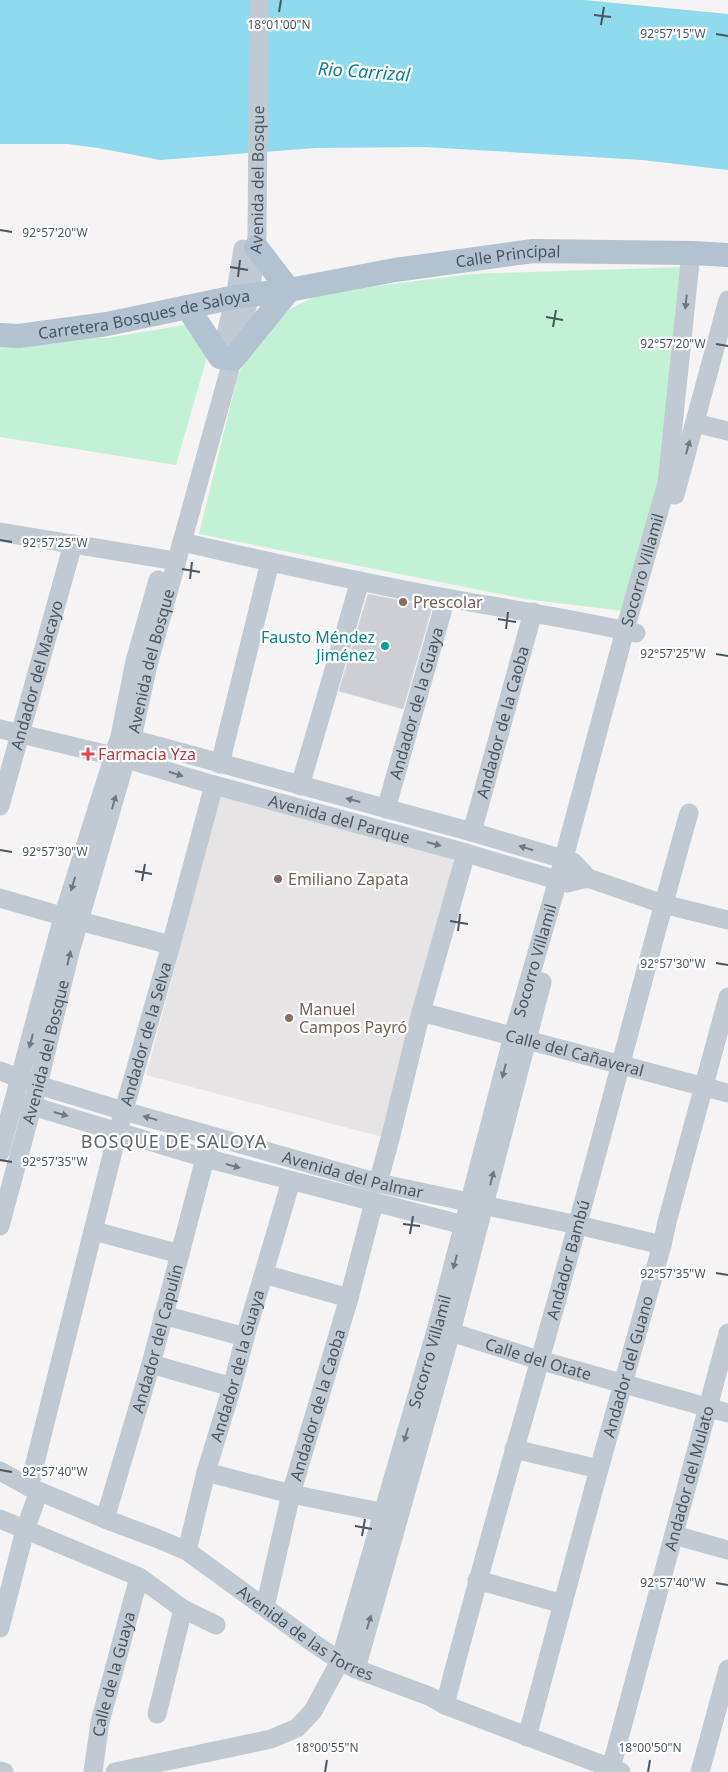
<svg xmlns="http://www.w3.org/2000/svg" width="728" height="1772" font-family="'Noto Sans',sans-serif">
<rect width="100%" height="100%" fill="#f5f3f3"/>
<polygon fill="#e6e4e5" points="221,795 458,860 386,1138 146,1075"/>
<g fill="#c3f1d5">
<polygon points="684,267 657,489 623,611 525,599 199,534 238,375 268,320 322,293 471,274"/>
<polygon points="191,324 209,350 176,465 0,437 0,339 107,338"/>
</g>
<polygon fill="#90daee" points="0,0 584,0 728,14 728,170 642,160 425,147 315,148 160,160 98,148 68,144 0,144"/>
<polygon fill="#cdcfd5" stroke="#d7d9de" points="368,594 432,607 403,709 339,691"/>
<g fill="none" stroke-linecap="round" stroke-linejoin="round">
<g stroke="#c1cad2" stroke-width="19">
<polyline points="220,359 235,297 243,249"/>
<polyline points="695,423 728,431"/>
<polyline points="675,495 728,300"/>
<polyline points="0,532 176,561"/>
<path d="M182,542C269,562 357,582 446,598C509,609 573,619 636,633"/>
<path id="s1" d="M0,729L126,759L214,785L466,853L567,883L588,878"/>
<polyline points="121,736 472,832 573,862 588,878 663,904 728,920"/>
<polyline points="220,764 270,562"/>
<polyline points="300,786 360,581"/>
<path id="s2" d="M0,806L73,544"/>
<path id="s3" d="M386,809L446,598"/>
<path id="s4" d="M472,832L533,612"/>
<polyline points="0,898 79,921 171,945"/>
<path id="s5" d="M421,1012L728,1093"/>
<path id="s6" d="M0,1071L38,1085L124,1111L378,1183L578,1225L662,1245"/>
<polyline points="22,1103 205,1158 475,1228"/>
<polyline points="0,1152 63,917 120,736 135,661 158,580"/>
<polyline points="378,1183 390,1139 421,1012 466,853"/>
<path id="s7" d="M0,1226L38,1085L70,952L132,738L148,665L250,296L257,236L259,0"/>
<polyline points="94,1231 180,1254"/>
<polyline points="264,1274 349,1298"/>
<polyline points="163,1315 245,1337"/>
<path id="s8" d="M438,1328L539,1360L728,1413"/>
<polyline points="151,1364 232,1387"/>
<polyline points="514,1449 599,1469"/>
<path id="s9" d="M0,1471L29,1487L105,1519L156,1538L187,1551L312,1642L340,1661L356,1669L429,1696L445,1705L621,1772"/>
<polyline points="206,1472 291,1494 395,1515"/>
<path id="s10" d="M29,1487L118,1131L171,945L214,785"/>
<polyline points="0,1519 139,1577 183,1609 216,1625"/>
<path id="s11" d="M105,1519L151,1364L208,1147"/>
<polyline points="674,1535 728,1550"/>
<path id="s12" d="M187,1551L206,1472L232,1387L245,1337L291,1181"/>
<polyline points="477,1580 563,1604"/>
<path id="s13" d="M265,1607L291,1494L349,1298L374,1202"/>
<polyline points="0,1628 25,1530 39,1491"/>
<polyline points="356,1669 451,1332 542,982"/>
<path id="s14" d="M445,1705C486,1544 534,1386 577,1226C615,1089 650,950 689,813"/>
<polyline points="157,1714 183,1609"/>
<path id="s15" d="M527,1737L599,1469L662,1245L667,1222L728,997"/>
<path id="s16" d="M611,1768L728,1333"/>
<polyline points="0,1771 4,1772"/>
<path id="s17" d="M93,1772L100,1722L139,1577"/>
<path id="s18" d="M115,1772L271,1739L297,1728L313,1711L340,1661L437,1327L513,1036L558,880L625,630L667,483L691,253"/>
<polyline points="700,1772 728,1669"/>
</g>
<g stroke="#b3c2d1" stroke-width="24">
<polyline points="256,247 289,290"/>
<polyline points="188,308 220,357 233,359 289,290"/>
<path id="s19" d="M0,335L19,336L107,324L235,297L289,290L395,270L533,251L693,253L728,255"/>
</g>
</g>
<defs><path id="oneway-solid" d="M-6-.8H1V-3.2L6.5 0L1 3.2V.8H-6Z" transform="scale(1.25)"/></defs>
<g fill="#6e7983">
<use href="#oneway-solid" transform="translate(686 302) rotate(96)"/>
<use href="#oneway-solid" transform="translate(688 447) rotate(-74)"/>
<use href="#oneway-solid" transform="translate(176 774) rotate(17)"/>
<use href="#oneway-solid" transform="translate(353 800) rotate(-165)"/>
<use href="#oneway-solid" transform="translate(114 802) rotate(-74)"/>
<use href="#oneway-solid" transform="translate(434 844) rotate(15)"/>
<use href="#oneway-solid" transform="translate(526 848) rotate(-163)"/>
<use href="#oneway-solid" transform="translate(73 884) rotate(107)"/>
<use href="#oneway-solid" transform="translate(69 958) rotate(-76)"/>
<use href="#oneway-solid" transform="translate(31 1041) rotate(105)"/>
<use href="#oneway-solid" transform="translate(504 1071) rotate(104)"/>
<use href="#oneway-solid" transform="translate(61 1114) rotate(16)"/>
<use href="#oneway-solid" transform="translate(150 1118) rotate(-164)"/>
<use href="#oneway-solid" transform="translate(233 1166) rotate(15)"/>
<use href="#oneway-solid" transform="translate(492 1178) rotate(-76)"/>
<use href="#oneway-solid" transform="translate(455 1262) rotate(105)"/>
<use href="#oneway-solid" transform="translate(406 1435) rotate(106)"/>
<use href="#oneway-solid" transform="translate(369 1622) rotate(-74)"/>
</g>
<path fill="none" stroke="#4a5661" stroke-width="2" d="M279,12L281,0M594,15L611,17M601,25L604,7M716,34L728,36M0,230L12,232M230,267L248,270M238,277L240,260M546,317L563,320M553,327L556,310M716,344L728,346M0,540L12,542M182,569L200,572M190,579L192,562M498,619L516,622M506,629L508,612M716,654L728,656M0,850L12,852M135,871L152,874M142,881L145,864M450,921L468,924M458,931L460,914M716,963L728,965M0,1160L12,1162M403,1224L420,1226M410,1234L413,1216M716,1273L728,1275M0,1470L12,1472M355,1526L372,1529M362,1536L365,1519M716,1583L728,1585M325,1772L327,1760M648,1772L650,1760"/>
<g fill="#8d6e63" stroke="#fff" stroke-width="2">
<circle cx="403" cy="602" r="5"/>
<circle cx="278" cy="879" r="5"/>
<circle cx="289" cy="1018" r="5"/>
</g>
<circle fill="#0f9aa8" stroke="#fff" stroke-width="2" cx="385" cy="646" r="5"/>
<path fill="#e0444e" stroke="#fff" stroke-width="2" d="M85.5 746.5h5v5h5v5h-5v5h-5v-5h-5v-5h5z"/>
<g text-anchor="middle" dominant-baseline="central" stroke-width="4.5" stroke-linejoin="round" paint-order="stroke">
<g font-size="16" fill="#4a5661" stroke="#fff">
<text stroke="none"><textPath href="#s7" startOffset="1080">Avenida del Bosque</textPath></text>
<text stroke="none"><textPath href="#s19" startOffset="515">Calle Principal</textPath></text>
<text stroke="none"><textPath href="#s19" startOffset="146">Carretera Bosques de Saloya</textPath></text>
<text stroke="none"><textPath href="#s18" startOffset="1400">Socorro Villamil</textPath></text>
<text stroke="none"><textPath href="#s7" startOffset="585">Avenida del Bosque</textPath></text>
<text stroke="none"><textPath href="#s2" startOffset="136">Andador del Macayo</textPath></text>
<text stroke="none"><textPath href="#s3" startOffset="110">Andador de la Guaya</textPath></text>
<text stroke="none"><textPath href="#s4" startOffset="114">Andador de la Caoba</textPath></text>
<text stroke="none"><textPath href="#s1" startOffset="351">Avenida del Parque</textPath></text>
<text stroke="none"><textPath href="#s18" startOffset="995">Socorro Villamil</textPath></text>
<text stroke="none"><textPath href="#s10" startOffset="468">Andador de la Selva</textPath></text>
<text stroke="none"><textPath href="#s7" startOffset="180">Avenida del Bosque</textPath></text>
<text stroke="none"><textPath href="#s5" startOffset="159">Calle del Cañaveral</textPath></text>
<text stroke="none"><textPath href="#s6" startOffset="368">Avenida del Palmar</textPath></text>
<text stroke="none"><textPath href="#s14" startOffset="462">Andador Bambú</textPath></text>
<text stroke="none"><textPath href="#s11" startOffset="188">Andador del Capulín</textPath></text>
<text stroke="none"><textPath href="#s18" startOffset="590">Socorro Villamil</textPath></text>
<text stroke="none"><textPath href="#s8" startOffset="105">Calle del Otate</textPath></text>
<text stroke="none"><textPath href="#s12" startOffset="192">Andador de la Guaya</textPath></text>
<text stroke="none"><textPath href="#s15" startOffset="384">Andador del Guano</textPath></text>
<text stroke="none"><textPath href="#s13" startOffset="209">Andador de la Caoba</textPath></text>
<text stroke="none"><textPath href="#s16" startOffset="300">Andador del Mulato</textPath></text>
<text stroke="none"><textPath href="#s9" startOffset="348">Avenida de las Torres</textPath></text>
<text stroke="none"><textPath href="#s17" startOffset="100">Calle de la Guaya</textPath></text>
</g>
<g font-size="16" fill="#785e54" stroke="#fff" text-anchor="start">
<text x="413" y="602">Prescolar</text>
<text x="288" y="879">Emiliano Zapata</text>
<text x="299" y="1009">Manuel<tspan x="299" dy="18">Campos Payró</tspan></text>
</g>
<g font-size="16" fill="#0d838f" stroke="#fff" text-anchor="end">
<text x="375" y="637">Fausto Méndez<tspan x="375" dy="18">Jiménez</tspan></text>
</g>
<g font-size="16" fill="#be3a42" stroke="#fff" text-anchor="start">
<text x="98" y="754">Farmacia Yza</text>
</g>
<g font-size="18" font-style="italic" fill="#0c7c9b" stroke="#fff">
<text transform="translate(364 71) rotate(4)">Rio Carrizal</text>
</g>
<g font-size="18" letter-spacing="1" fill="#5f6368" stroke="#fff">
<text x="174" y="1141">BOSQUE DE SALOYA</text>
</g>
</g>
<g font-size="12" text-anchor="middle" fill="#4a5661" stroke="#fff" stroke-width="4.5" stroke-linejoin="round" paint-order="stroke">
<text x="279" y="29">18°01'00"N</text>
<text x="673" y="38">92°57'15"W</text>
<text x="55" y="237">92°57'20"W</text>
<text x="673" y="348">92°57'20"W</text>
<text x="55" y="547">92°57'25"W</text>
<text x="673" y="658">92°57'25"W</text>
<text x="55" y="856">92°57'30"W</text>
<text x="673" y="968">92°57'30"W</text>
<text x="55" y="1166">92°57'35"W</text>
<text x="673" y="1278">92°57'35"W</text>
<text x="55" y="1476">92°57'40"W</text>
<text x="673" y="1587">92°57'40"W</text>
<text x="327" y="1752">18°00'55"N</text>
<text x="650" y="1752">18°00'50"N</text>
</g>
</svg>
